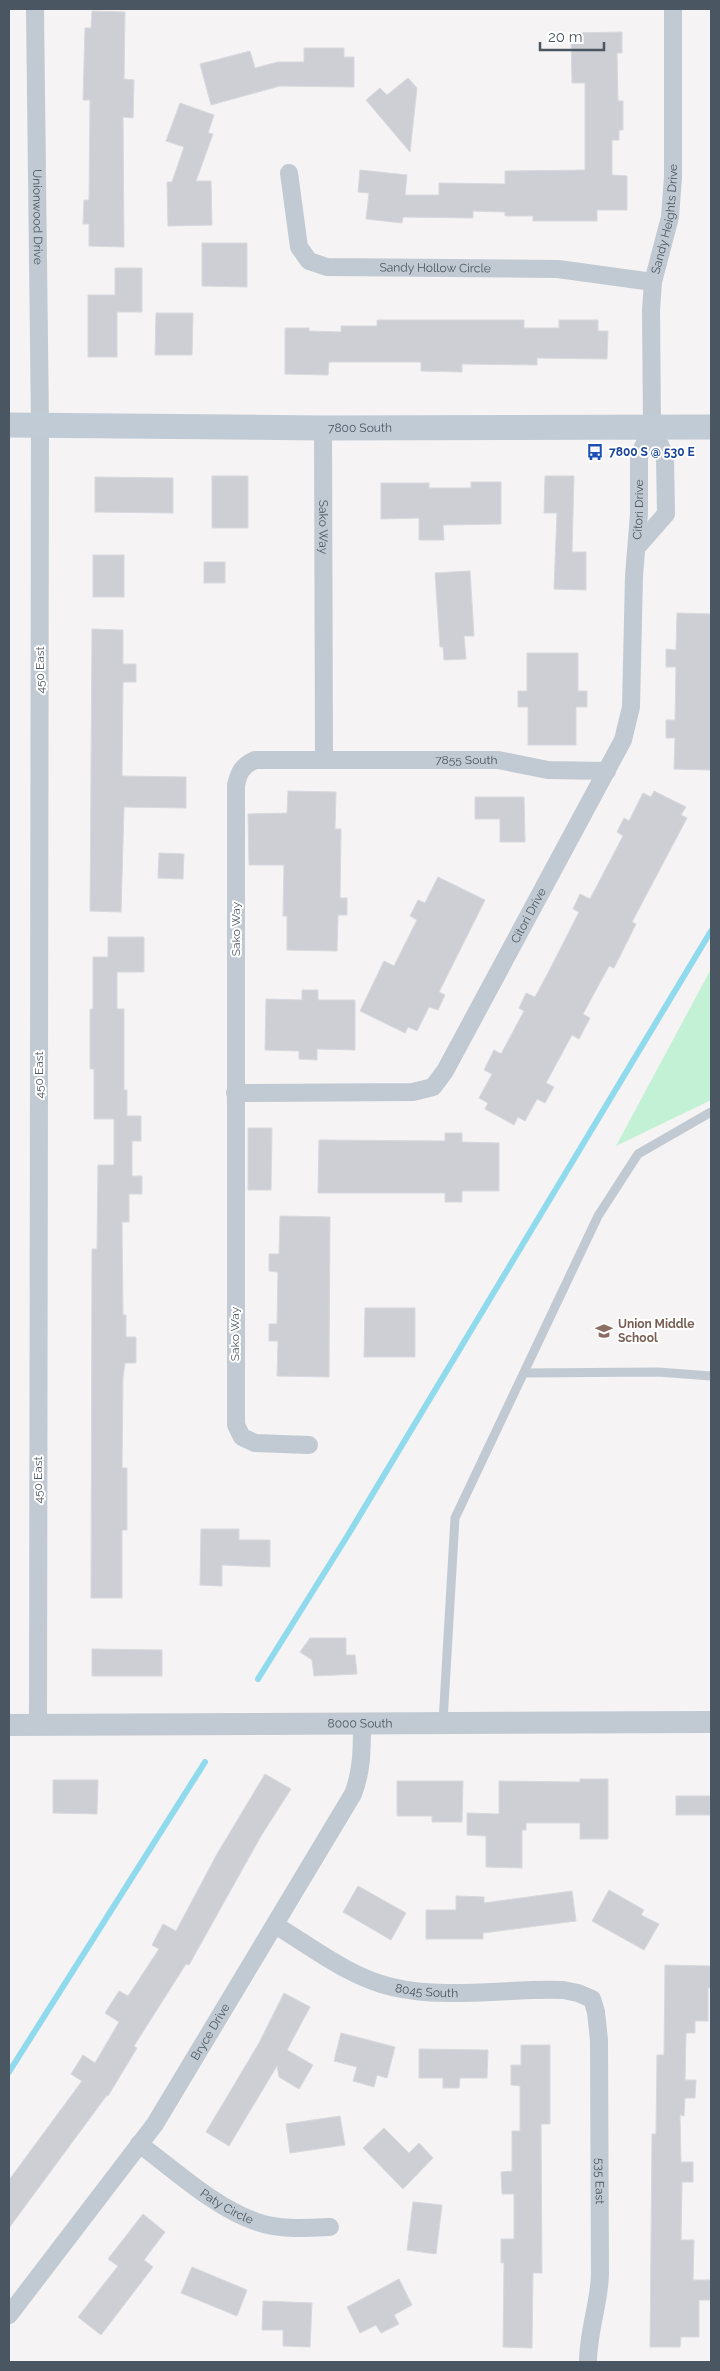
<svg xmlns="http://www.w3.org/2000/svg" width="720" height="2371" font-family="Raleway,sans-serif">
<rect width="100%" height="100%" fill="#f5f3f3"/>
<polygon fill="#c3f1d5" points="711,969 711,1100 616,1146"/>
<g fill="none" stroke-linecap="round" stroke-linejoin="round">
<g stroke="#90daee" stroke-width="6">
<polyline points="258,1679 348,1535 711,931"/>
<polyline points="9,2072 205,1762"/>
</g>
</g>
<g fill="#cdcfd5" stroke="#d7d9de">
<polygon points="92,11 125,12 124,79 134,80 133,118 123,117 124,247 89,246 89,224 83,224 84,200 89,200 90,100 83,100 85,28 91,28"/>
<polygon points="622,32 622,53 617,53 618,101 623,101 623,130 619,130 619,140 612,140 612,175 627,176 627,210 597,210 597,221 533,221 533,216 505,216 505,212 473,211 473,218 403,217 402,223 366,219 369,193 358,192 360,170 407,175 405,195 439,195 439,183 505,184 505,171 585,170 585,83 572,83 571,33"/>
<polygon points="304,48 344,48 344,57 354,57 354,87 280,86 211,105 200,64 250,51 255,68 278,62 304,62"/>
<polygon points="408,78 417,88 410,152 366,100 380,88 387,95"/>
<polygon points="180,103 214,115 208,133 213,134 196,181 211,181 212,225 168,226 167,182 172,182 184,147 166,141"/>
<polygon points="202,243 247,243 247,287 202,286"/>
<polygon points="115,268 142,268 142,312 117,312 117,357 88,357 88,295 115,295"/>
<polygon points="156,313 193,313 192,355 155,355"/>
<polygon points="377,320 524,320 524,328 559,328 559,320 598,320 598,331 608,331 607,359 537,358 537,365 462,364 462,372 421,371 421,362 329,362 328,375 285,374 285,328 309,328 309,331 341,332 341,326 377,326"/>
<rect x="212" y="476" width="36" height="52"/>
<polygon points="545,476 574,476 572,552 586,552 586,590 554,589 557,513 544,513"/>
<polygon points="95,477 173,478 173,513 95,512"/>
<polygon points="471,482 501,482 501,524 443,525 444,540 419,540 419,518 381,519 381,483 429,483 429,488 471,488"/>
<rect x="93" y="555" width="31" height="42"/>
<rect x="204" y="562" width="21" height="21"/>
<polygon points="470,571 474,636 464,636 466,659 444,660 443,647 440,647 435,573"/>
<polygon points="677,613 711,614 711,770 674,769 675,738 666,738 666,720 675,720 676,667 666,667 666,649 676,650"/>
<polygon points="92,629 123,630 123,664 136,664 136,682 123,682 122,776 186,777 186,808 124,807 121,912 90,911"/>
<polygon points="527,653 578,653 578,691 587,691 587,707 576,707 576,745 528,745 528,707 518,707 518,691 527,691"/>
<polygon points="288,791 336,792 335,829 341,829 340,898 347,898 347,915 338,915 337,951 287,950 287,916 283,916 284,865 249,865 248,814 287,813"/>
<polygon points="654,791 686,807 681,815 687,818 632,922 636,924 614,968 609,966 583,1014 590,1018 579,1039 572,1035 546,1083 554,1087 545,1103 537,1099 525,1121 518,1117 514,1125 485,1109 488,1103 479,1098 492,1074 484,1070 494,1050 501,1054 524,1011 519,1008 526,993 535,997 549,971 579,912 573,909 580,894 590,899 623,836 617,832 624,818 629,821 643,793 651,797"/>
<polygon points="475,797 524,797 525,842 500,842 500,819 475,819"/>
<polygon points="159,853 184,854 183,879 158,878"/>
<polygon points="438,877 485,900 439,992 445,995 438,1010 429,1007 417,1031 408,1027 405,1033 360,1011 384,961 394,966 417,920 410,916 418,900 425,903"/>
<polygon points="108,937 144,937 144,972 117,972 117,1009 124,1009 124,1090 127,1090 127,1116 141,1116 141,1141 132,1141 132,1176 142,1176 142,1194 129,1194 129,1222 122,1222 123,1315 126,1315 126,1337 136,1337 136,1363 125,1363 123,1377 122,1468 127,1468 127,1530 122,1530 122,1598 91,1598 92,1249 97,1249 98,1165 114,1165 114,1119 94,1119 94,1069 90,1069 90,1009 93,1009 93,957 108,957"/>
<polygon points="302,990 318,990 318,1000 355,1000 355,1050 317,1049 317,1060 299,1059 299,1051 265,1050 266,999 302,1000"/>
<polygon points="248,1128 272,1128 271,1190 248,1190"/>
<polygon points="445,1133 462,1133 462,1142 499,1143 499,1191 462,1191 462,1202 445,1202 445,1193 318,1193 319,1140 445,1141"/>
<polygon points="280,1216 330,1217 329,1377 277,1376 278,1341 269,1341 269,1324 277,1324 278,1272 269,1271 269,1254 279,1254"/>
<polygon points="365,1308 415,1308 415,1357 364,1357"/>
<polygon points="201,1529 239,1529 239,1540 270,1540 270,1567 222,1565 222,1586 200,1585"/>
<polygon points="310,1638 346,1638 346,1655 355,1655 357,1674 314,1676 312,1660 300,1652"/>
<polygon points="92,1649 162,1650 162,1676 92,1676"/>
<polygon points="265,1774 291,1789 261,1836 189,1965 186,1964 134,2046 137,2048 108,2096 107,2095 9,2228 9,2180 82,2081 71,2074 83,2055 95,2063 119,2022 105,2013 119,1991 128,1996 159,1949 152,1945 163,1924 176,1931 217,1854"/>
<polygon points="580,1779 608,1779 608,1839 580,1839 580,1823 526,1823 526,1830 522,1830 522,1868 486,1867 486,1836 467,1835 467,1813 499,1814 499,1781 580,1782"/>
<polygon points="53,1780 98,1780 97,1814 53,1813"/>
<polygon points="397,1781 463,1781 462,1822 432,1822 432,1816 397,1816"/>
<rect x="676" y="1796" width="34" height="19"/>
<polygon points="358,1886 406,1913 391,1940 343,1912"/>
<polygon points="609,1890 644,1910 641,1915 659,1924 644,1950 592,1921"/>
<polygon points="572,1891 576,1921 483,1933 483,1939 426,1939 426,1910 456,1910 456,1896 484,1897 484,1903"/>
<polygon points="665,1965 711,1966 711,1988 708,1988 708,2021 695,2021 695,2033 686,2033 685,2080 696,2080 695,2098 685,2098 684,2116 680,2115 681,2162 693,2162 693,2182 682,2182 681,2240 694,2240 693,2280 711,2280 711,2300 699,2300 699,2337 681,2337 680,2347 650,2347 652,2134 656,2134 657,2055 664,2055"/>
<polygon points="284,1993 310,2007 287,2050 313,2065 299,2089 279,2077 277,2066 229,2146 206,2132 259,2043"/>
<polygon points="341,2033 395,2047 387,2078 377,2075 374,2087 353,2081 357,2067 334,2061"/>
<polygon points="521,2045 550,2045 550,2124 541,2124 542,2273 533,2273 532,2348 503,2347 504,2263 501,2263 501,2239 514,2239 514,2194 502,2194 501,2172 512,2171 512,2131 520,2131 520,2086 511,2085 511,2065 521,2065"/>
<polygon points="419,2049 488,2050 487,2078 460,2078 459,2088 443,2088 443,2078 419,2078"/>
<polygon points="340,2116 345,2145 290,2153 286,2124"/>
<polygon points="384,2128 409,2153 419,2143 433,2158 403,2189 363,2148"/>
<polygon points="413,2202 442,2205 436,2254 407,2250"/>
<polygon points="143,2214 165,2232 144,2260 153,2267 101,2335 78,2317 118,2266 108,2259"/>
<polygon points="192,2267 247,2290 237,2316 181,2293"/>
<polygon points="399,2279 412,2305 394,2315 399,2324 381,2333 376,2325 360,2333 347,2307"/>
<polygon points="263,2301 312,2303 310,2347 283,2346 283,2330 262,2330"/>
</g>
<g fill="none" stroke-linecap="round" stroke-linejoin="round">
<g stroke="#c1cad2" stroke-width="9">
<polyline points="524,1373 658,1372 711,1376"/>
<polyline points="443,1722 455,1518 598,1216 638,1154 711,1112"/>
</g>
<g stroke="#c1cad2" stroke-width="18">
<path id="s1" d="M35,9L40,425L38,1725"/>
<path id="s2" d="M289,173L299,247L309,261L327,267L558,269L653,282"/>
<path id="s3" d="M323,428L324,759"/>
<polyline points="637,547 666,514 665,456 652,427"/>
<path id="s4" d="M235,1093L413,1092L433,1087L445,1071L623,740L631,707L634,576L639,514V456L652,427L651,310L653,282L670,217L673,177V9"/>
<path id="s5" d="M309,1445L255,1443L242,1437L236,1425V785C239,772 242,766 255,760H498L548,770L607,771"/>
<path id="s6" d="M275,1925C312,1947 349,1977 392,1987C447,2000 507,1988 563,1990L578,1993L592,1999L596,2012L599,2040L600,2275C599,2304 588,2332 588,2362"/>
<path id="s7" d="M139,2144C175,2170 215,2208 257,2222C280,2230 306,2228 330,2227"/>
<path id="s8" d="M9,2315L155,2124L353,1794C362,1771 362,1749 362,1724"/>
</g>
<path stroke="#c1cad2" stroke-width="22" id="s9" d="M9,1725L711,1722"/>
<path stroke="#c1cbd6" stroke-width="25" id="s10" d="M9,425L323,428L711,427"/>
</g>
<defs>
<g id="bus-bare" transform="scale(1.35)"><path d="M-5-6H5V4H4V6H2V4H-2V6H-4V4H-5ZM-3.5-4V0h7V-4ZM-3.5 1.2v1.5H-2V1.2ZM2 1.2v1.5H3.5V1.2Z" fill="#1a4fb4" stroke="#fff" stroke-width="2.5" paint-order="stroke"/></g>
<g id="school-bare" transform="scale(1.35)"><path d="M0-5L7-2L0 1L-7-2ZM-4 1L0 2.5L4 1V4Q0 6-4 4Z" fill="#8d6e63" stroke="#fff" stroke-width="2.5" paint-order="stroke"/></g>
</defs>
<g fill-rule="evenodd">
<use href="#bus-bare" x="595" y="452"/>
<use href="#school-bare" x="604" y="1331"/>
</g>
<g text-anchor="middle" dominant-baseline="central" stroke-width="4" stroke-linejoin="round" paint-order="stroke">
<g font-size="12" fill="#4a5661" stroke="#fff">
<text stroke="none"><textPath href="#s1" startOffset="208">Unionwood Drive</textPath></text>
<text stroke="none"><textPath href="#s4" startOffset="1121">Sandy Heights Drive</textPath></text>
<text stroke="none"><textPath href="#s2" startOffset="219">Sandy Hollow Circle</textPath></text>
<text stroke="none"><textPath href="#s10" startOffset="351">7800 South</textPath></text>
<text stroke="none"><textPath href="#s4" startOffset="826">Citori Drive</textPath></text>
<text stroke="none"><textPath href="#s3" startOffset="99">Sako Way</textPath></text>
<text transform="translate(40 670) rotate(-90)">450 East</text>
<text stroke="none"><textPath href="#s5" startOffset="966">7855 South</textPath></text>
<text stroke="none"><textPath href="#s4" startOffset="395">Citori Drive</textPath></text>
<text transform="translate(236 929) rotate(-90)">Sako Way</text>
<text transform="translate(39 1075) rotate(-90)">450 East</text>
<text transform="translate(235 1334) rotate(-90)">Sako Way</text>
<text transform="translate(38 1480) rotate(-90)">450 East</text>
<text stroke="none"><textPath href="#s9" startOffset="351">8000 South</textPath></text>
<text stroke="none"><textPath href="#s6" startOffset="168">8045 South</textPath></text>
<text stroke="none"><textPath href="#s8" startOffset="348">Bryce Drive</textPath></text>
<text stroke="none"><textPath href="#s6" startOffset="518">535 East</textPath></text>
<text stroke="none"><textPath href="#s7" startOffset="108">Paty Circle</textPath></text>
</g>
<g font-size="12" font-weight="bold" fill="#164399" stroke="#fff" text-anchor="start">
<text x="609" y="452">7800 S @ 530 E</text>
</g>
<g font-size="12" font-weight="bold" fill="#785e54" stroke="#fff" text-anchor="start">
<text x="618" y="1324">Union Middle<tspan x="618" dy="14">School</tspan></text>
</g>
</g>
<rect width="720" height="2371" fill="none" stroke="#4a5661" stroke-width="20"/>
<path d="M540 42v8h64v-8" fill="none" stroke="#4a5661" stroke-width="2.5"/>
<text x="548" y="42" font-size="15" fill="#4a5661" stroke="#ffffff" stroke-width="4" paint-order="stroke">20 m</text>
</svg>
